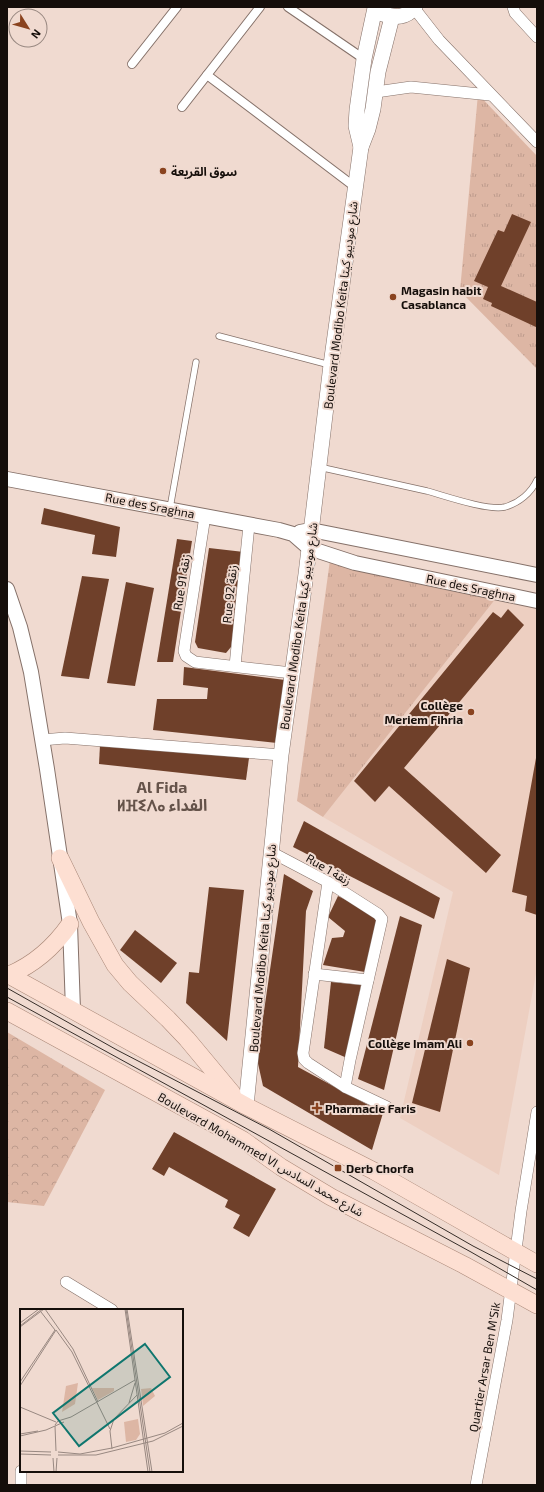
<svg xmlns="http://www.w3.org/2000/svg" width="544" height="1492" font-family="'Exo 2','Noto Sans Arabic','Noto Sans Tifinagh',sans-serif">
<defs>
<pattern id="grass-tufts" width="24" height="20" patternUnits="userSpaceOnUse"><rect width="24" height="20" fill="#ddb6a4"/><path d="M3 7l-1-3M5 7V3M7 7l1-3M15 17l-1-3M17 17v-4M19 17l1-3" fill="none" stroke="#bd9b8c"/></pattern>
<pattern id="park-crowns" width="20" height="18" patternUnits="userSpaceOnUse"><rect width="20" height="18" fill="#ddb6a4"/><path d="M2 6a3 3 0 1 1 6 0M12 15a3 3 0 1 1 6 0" fill="none" stroke="#bd9b8c"/></pattern>
</defs>
<rect width="100%" height="100%" fill="#f0dad0"/>
<polygon fill="#edcfc1" points="497,597 537,608 537,968 499,1175 400,1118 453,892 323,817"/>
<g fill="url(#grass-tufts)">
<polygon points="478,94 537,156 537,369 460,291"/>
<polygon points="330,560 497,597 323,817 297,801"/>
</g>
<polygon fill="url(#park-crowns)" points="7,1032 105,1090 44,1206 7,1202"/>
<g fill="#6f402a">
<polygon points="512,214 531,222 501,286 537,302 537,324 536,327 491,306 492,303 483,299 488,287 474,281 498,230 504,232"/>
<polygon points="44,508 120,527 116,557 92,554 95,535 41,524"/>
<polygon points="177,539 192,541 173,662 157,662"/>
<polygon points="209,548 244,552 231,647 226,653 198,648 195,642"/>
<polygon points="82,576 109,579 89,679 61,676"/>
<polygon points="126,582 154,588 135,686 107,683"/>
<polygon points="508,609 524,625 404,768 501,855 486,873 389,786 375,802 354,781 493,612 501,618"/>
<polygon points="184,667 285,680 277,743 153,730 157,699 207,699 208,688 183,685"/>
<polygon points="100,745 249,758 246,780 99,764"/>
<polygon points="536,758 537,758 537,915 525,911 527,896 512,892"/>
<polygon points="304,821 440,898 434,919 293,847"/>
<polygon points="284,874 313,891 306,911 298,1067 383,1113 372,1150 263,1086 257,1059"/>
<polygon points="209,887 244,890 227,1041 186,1003 189,972 199,973"/>
<polygon points="338,896 380,917 365,972 323,965 332,938 343,937 345,931 328,917"/>
<polygon points="400,916 422,925 384,1090 358,1079"/>
<polygon points="135,930 177,963 161,983 120,950"/>
<polygon points="447,959 470,968 440,1112 412,1103"/>
<polygon points="331,982 361,985 347,1058 324,1048"/>
<polygon points="174,1132 276,1189 249,1237 233,1228 240,1215 225,1207 228,1200 169,1167 164,1176 152,1169"/>
</g>
<g fill="none" stroke-linecap="round" stroke-linejoin="round">
<g stroke="#857169" stroke-width="7">
<g id="service">
<polyline points="219,336 330,365"/>
<path d="M319,467C355,475 391,483 427,491C445,496 488,511 505,507C519,503 531,493 537,480"/>
<polyline points="170,508 196,362"/>
</g>
</g>
<g stroke="#857169" stroke-width="10">
<g id="pedestrian">
<polyline points="288,7 364,59"/>
<polyline points="132,64 177,7"/>
<polyline points="207,75 355,187"/>
<polyline points="182,107 260,7"/>
</g>
</g>
<g stroke="#857169" stroke-width="12">
<g id="minor">
<polyline points="513,7 515,13 537,37"/>
<polyline points="414,8 439,40 537,142"/>
<polyline points="376,92 411,87 490,95"/>
<polyline points="205,516 184,651 186,656 195,662 292,673"/>
<polyline points="235,666 249,525"/>
<polyline points="42,740 65,738 281,755"/>
<polyline points="271,852 328,882 378,914 382,919 350,1060 345,1087 308,1063 304,1059 303,1053 328,882"/>
<polyline points="314,974 368,980"/>
<polyline points="345,1087 387,1107"/>
<polyline points="66,1282 112,1310"/>
<polyline points="21,1471 21,1485"/>
<polyline points="476,1485 507,1320 521,1211 537,1112"/>
</g>
</g>
<g stroke="#857169" stroke-width="16">
<g id="tertiary">
<polyline points="7,479 279,530 293,534 309,548 355,563 537,601"/>
<polyline points="300,532 311,530 537,575"/>
<polyline points="7,589 20,627 31,672 47,769 70,924 73,1010"/>
</g>
</g>
<g stroke="#857169" stroke-width="16">
<g id="secondary">
<path d="M383,14C396,18 406,18 415,7"/>
<polyline points="361,147 356,126 357,110 364,59 375,8"/>
<polyline points="246,1106 281,755 306,574 331,365 361,147 368,129 373,109 378,72 392,17"/>
</g>
</g>
<g stroke="#aa8878" stroke-width="18">
<g id="primary">
<polyline points="60,858 91,922 115,965 130,983 168,1019 187,1039 232,1093"/>
<polyline points="7,974 246,1106 374,1171 537,1264"/>
<path d="M9,975C35,964 54,947 70,924"/>
<polyline points="7,1011 243,1140 281,1167 331,1197 464,1265 537,1305"/>
</g>
</g>
<use href="#service" stroke="#fff" stroke-width="5.5"/>
<use href="#pedestrian" stroke="#fff" stroke-width="8"/>
<use href="#minor" stroke="#fff" stroke-width="11"/>
<use href="#tertiary" stroke="#fff" stroke-width="14"/>
<use href="#secondary" stroke="#fff" stroke-width="15"/>
<use href="#primary" stroke="#fddfd2" stroke-width="17"/>
<g stroke="#362d28" stroke-width="1">
<polyline points="7,988 117,1050 269,1129 473,1246 537,1279"/>
<polyline points="7,997 471,1252 537,1290"/>
</g>
</g>
<g fill="#8a431f" stroke="#f0dad0" stroke-width="1.5">
<circle cx="163" cy="171" r="4"/>
<circle cx="393" cy="297" r="4"/>
<circle cx="471" cy="712" r="4"/>
<circle cx="470" cy="1043" r="4"/>
<path d="M315 1102h4v4h4v4h-4v4h-4v-4h-4v-4h4z"/>
<rect x="334" y="1164" width="8" height="8" rx="2"/>
</g>
<g text-anchor="middle" dominant-baseline="central" stroke-width="4" stroke-linejoin="round" paint-order="stroke">
<g font-size="12" font-weight="bold" fill="#150e0a" stroke="#f0dad0" text-anchor="start">
<text x="171" y="171">سوق القريعة</text>
<text x="401" y="290">Magasin habit<tspan x="401" dy="14">Casablanca</tspan></text>
<text x="463" y="705" text-anchor="end">Collège<tspan x="463" dy="14">Meriem Fihria</tspan></text>
<text x="462" y="1043" text-anchor="end">Collège Imam Ali</text>
<text x="325" y="1108">Pharmacie Faris</text>
<text x="346" y="1168">Derb Chorfa</text>
</g>
<g font-size="12" fill="#150e0a" stroke="#f0dad0">
<text transform="translate(340 305) rotate(-83)">Boulevard Modibo Keita شارع موديبو كيتا</text>
<text transform="translate(150 505) rotate(11)">Rue des Sraghna</text>
<text transform="translate(181 582) rotate(-81)">Rue 91 زنقة</text>
<text transform="translate(471 587) rotate(12)">Rue des Sraghna</text>
<text transform="translate(229 594) rotate(-84)">Rue 92 زنقة</text>
<text transform="translate(298 626) rotate(-82)">Boulevard Modibo Keita شارع موديبو كيتا</text>
<text transform="translate(329 869) rotate(30)">Rue 1 زنقة</text>
<text transform="translate(262 948) rotate(-85)">Boulevard Modibo Keita شارع موديبو كيتا</text>
<text transform="translate(261 1154) rotate(30)">Boulevard Mohammed VI شارع محمد السادس</text>
<text transform="translate(484 1367) rotate(-80)">Quartier Arsar Ben M'Sik</text>
</g>
<g font-size="16" font-weight="bold" fill="#65534a" stroke="#f0dad0">
<text x="162" y="786">Al Fida<tspan x="162" dy="18">ⵍⴼⵉⴷⴰ الفداء</tspan></text>
</g>
</g>
<g transform="translate(20 1309)">
<rect width="163" height="163" fill="#f0dad0"/>
<path d="M58,74L55,95L42,103L46,77ZM72,79H94V82L78,91ZM118,110L120,125L116,131L106,133L104,113Z" fill="#ddb6a4"/>
<path d="M131,79L135,87L123,97L121,80Z" fill="#ddb6a4"/>
<path fill="none" stroke="#988881" stroke-width="1" d="M25,0L53,40L78,93M105,0L128,163M106,0L130,163M107,0L132,163M21,3L35,21M0,14L19,0M0,17L22,0M0,18L24,0M36,21L52,43L90,120M0,73L35,21M0,77L36,21M109,94L115,74M0,98L36,113M35,116L38,112L51,108L115,71M35,117L36,142M0,125L18,122M0,127L26,121L44,113M92,140L90,122L94,110L117,86M0,142L31,143M38,143L60,145L92,139L145,124L163,114M0,145L31,146M38,146H76L133,132L163,117M33,149L34,163M36,163L37,149"/>
<path fill="#0f766e" fill-opacity="0.15" stroke="#0f766e" stroke-width="2" d="M125,35L150,68L59,137L33,104Z"/>
<rect width="163" height="163" fill="none" stroke="#150e0a" stroke-width="2"/>
</g>
<rect width="544" height="1492" fill="none" stroke="#150e0a" stroke-width="16"/>
<g transform="translate(28 28) rotate(127)"><circle r="19" fill="#f0dad0" stroke="#988881"/>
<path d="M0-3L7 15L0 10L-7 15Z" fill="#8a431f"/>
<text y="-6" font-size="11" font-weight="bold" text-anchor="middle" fill="#150e0a">N</text>
</g>
</svg>
